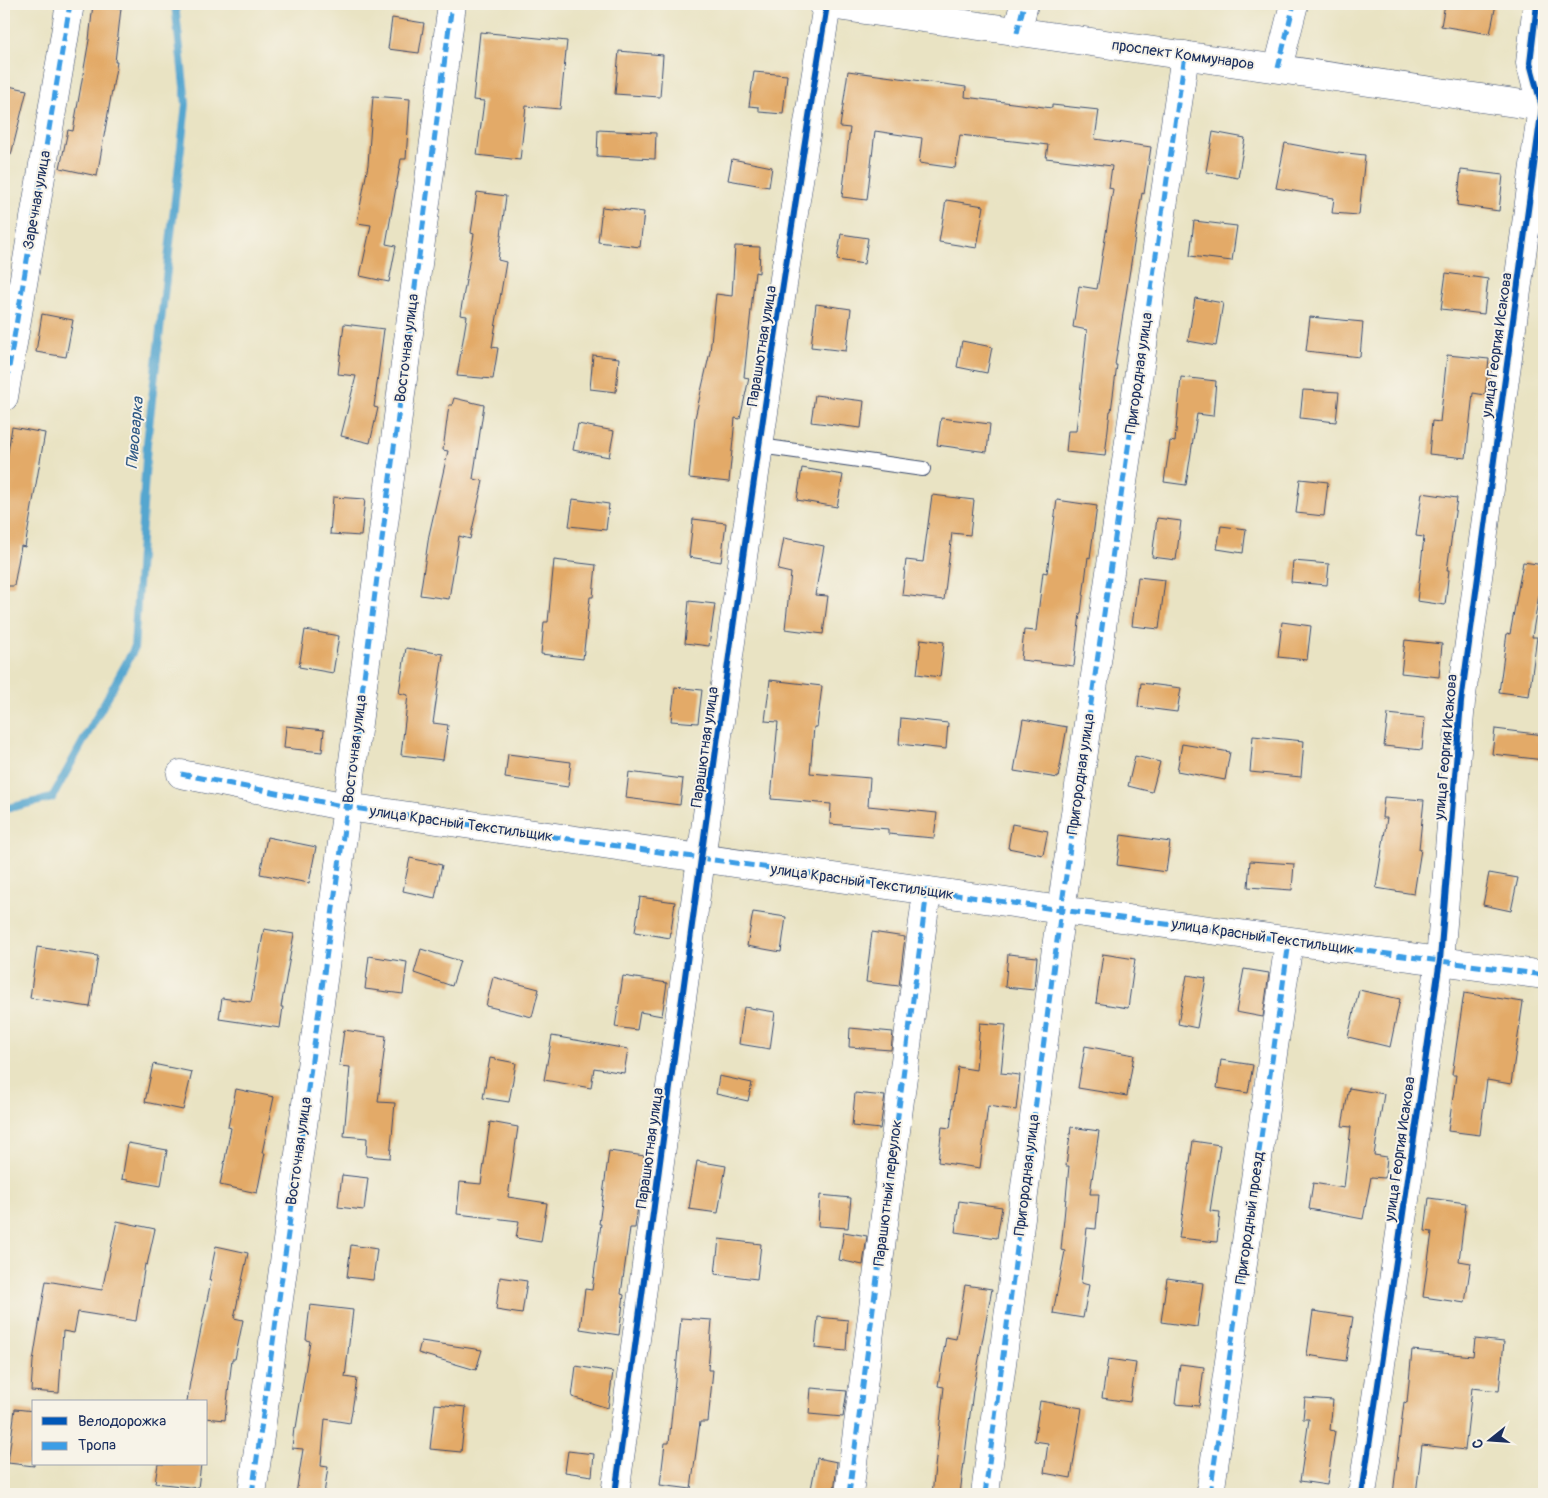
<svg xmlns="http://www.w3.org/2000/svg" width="1548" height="1498" font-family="Pangolin,sans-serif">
<rect width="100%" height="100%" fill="#f7f3e8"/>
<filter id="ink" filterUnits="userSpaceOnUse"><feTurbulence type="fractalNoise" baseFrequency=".02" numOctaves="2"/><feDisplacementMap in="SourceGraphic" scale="10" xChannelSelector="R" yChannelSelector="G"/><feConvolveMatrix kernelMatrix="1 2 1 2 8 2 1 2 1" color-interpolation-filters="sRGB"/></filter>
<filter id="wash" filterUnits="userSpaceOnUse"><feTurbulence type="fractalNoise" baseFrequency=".0096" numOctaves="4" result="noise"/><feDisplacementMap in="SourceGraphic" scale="20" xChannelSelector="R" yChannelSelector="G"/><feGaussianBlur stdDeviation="1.12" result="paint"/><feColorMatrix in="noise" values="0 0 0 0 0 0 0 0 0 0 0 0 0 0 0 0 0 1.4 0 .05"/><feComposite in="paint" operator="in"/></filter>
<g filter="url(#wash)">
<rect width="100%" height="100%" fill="#e9e3c3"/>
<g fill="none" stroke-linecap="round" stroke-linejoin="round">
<polyline stroke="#54a6cf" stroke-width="8" points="4,809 52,798 134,649 147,443 186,104 175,4"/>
</g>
<g id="blocks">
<g fill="#e3aa67">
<polygon points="93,4 112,4 111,7 121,8 115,62 117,62 97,176 60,168 68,130 73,131 89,40"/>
<polygon points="1445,4 1496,4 1490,34 1441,26"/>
<polygon points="392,18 424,23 419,53 388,49"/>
<polygon points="480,32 567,41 560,109 526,106 520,160 477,155 484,101 473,100"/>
<polygon points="619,51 663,55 660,97 615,94"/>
<polygon points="848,71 966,87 965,97 1052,108 1052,105 1099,110 1095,139 1151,147 1144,194 1142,193 1115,365 1117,365 1111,411 1110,411 1105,456 1066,452 1068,431 1076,431 1087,330 1073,327 1079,286 1097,289 1113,189 1109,188 1112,166 1046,158 1048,145 960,135 955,168 919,163 922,138 875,131 867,200 842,197 850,128 840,127"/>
<polygon points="754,72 787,75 783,114 759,112 759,107 749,106"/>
<polygon points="4,85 27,90 11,155 4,154"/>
<polygon points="373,96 410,99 406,159 401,159 386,244 396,246 389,282 360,276 371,225 357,223 368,165"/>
<polygon points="598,130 656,133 655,159 597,156"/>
<polygon points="1213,132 1245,138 1238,178 1206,172"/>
<polygon points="1285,143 1338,153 1338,152 1365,155 1359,215 1332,213 1334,198 1276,188"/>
<polygon points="732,159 772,167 769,187 728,180"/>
<polygon points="1461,170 1503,175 1499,211 1457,205"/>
<polygon points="477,192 506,196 498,260 506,262 492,347 498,348 493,379 457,376 467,316 460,315 474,234 471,233"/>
<polygon points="946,200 984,206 977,248 939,242"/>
<polygon points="602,207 644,212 640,247 598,242"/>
<polygon points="1194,221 1237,226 1232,261 1190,256"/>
<polygon points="841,234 868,238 864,264 837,260"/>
<polygon points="735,246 760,247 759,273 755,272 744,377 749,378 740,419 735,418 729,482 689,478 695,418 710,352 716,294 732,296"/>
<polygon points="1446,273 1488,279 1484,314 1441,309"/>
<polygon points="1195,298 1223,303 1216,346 1188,341"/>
<polygon points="816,304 851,309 846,351 811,347"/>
<polygon points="42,314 73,320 66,357 36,352"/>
<polygon points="1310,317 1363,322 1360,357 1306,351"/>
<polygon points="344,324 384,329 374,407 378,408 370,443 341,436 356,376 338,374"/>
<polygon points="962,341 992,347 987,373 957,367"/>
<polygon points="593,355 619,358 616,392 590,389"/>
<polygon points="1447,355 1489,359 1485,395 1473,393 1466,458 1429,454 1432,421 1440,422"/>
<polygon points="1181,377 1216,381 1213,416 1197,414 1186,485 1164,482 1170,441 1175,442"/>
<polygon points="1303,390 1339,392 1336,422 1300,418"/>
<polygon points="815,395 864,401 861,428 811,422"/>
<polygon points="454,398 484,405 473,479 483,481 470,539 459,536 449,599 420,595 429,535 448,451 443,450 449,405 452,405"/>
<polygon points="941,418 990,424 987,452 937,445"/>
<polygon points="578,424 614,431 609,457 573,450"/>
<polygon points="12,427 45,433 25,547 21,546 14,586 4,586 4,477"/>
<polygon points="802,468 843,475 837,507 797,500"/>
<polygon points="1300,479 1328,482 1324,516 1296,513"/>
<polygon points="1422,493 1457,498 1447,570 1449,570 1445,605 1417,601 1424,537 1416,536"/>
<polygon points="932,495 974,500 970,535 952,533 944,600 902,595 906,560 923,562"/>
<polygon points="333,497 365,499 361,536 330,534"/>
<polygon points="573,499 609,504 606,530 569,526"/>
<polygon points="1057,500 1097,506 1090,558 1088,557 1081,613 1080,613 1074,666 1021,660 1024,630 1036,631 1043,572 1047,573"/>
<polygon points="1157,518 1181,521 1176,560 1152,557"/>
<polygon points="693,519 726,523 721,562 689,557"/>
<polygon points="1221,526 1246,529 1243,553 1217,549"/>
<polygon points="784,538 824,546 815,595 828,596 823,634 785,629 791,573 778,570"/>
<polygon points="554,560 596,565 593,597 590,597 583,659 541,654 544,622 548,622"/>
<polygon points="1293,561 1329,564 1327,585 1291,582"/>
<polygon points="1523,562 1544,565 1532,637 1537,637 1529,696 1499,692 1507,633 1510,634"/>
<polygon points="1138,577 1165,580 1159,629 1132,626"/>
<polygon points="689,601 715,604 709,646 685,643"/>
<polygon points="1282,622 1311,626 1307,660 1278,657"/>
<polygon points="305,630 339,636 333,673 299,667"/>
<polygon points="921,639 944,642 940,677 917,674"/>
<polygon points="1405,640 1442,644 1439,677 1401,673"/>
<polygon points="406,648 443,654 433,723 448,725 443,760 401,755 408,695 399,693"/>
<polygon points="770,680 822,686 817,727 814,727 810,773 870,778 868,806 937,813 934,838 888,834 888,829 830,824 831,804 771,799 778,722 765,721"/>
<polygon points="1141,683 1181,688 1177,712 1138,707"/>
<polygon points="675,687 702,690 698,723 671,721"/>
<polygon points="1388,714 1425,718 1422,750 1384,746"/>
<polygon points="901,718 948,723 946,749 899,744"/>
<polygon points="1023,719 1067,727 1058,778 1014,771"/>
<polygon points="286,726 324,730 322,752 284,748"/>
<polygon points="1495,729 1544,735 1544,760 1492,754"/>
<polygon points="1253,736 1304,741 1301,777 1250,772"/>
<polygon points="1182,744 1230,752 1225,780 1177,771"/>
<polygon points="508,754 571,762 568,787 505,778"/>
<polygon points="1135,756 1160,762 1152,792 1128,786"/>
<polygon points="629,772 683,779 680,805 626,798"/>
<polygon points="1384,797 1424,800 1419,849 1421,849 1414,894 1376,888 1387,818 1382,818"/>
<polygon points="1012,824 1048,831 1043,855 1008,848"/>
<polygon points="1121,835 1170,842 1166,872 1117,865"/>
<polygon points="267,837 316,847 309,883 260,874"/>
<polygon points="410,858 442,865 435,898 403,891"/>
<polygon points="1250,861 1294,864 1292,890 1248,887"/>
<polygon points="1489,873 1518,878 1511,911 1483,905"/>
<polygon points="640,897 675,902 670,938 635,932"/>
<polygon points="753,912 786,917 781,952 747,946"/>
<polygon points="264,929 294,934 281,1007 283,1007 280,1028 219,1019 222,998 251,1002"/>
<polygon points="872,932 905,937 899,986 866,982"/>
<polygon points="37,947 98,956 90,1007 30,998"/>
<polygon points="421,949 460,961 452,986 414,973"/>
<polygon points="1008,954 1037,957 1034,990 1005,987"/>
<polygon points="1103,954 1135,959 1128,1008 1096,1003"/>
<polygon points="369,956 407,962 403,994 365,989"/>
<polygon points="1244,969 1269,973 1263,1017 1236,1012"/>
<polygon points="1187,975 1206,978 1197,1028 1178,1024"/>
<polygon points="623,976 667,983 662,1016 640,1012 637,1030 615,1027"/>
<polygon points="493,977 539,989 532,1017 486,1006"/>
<polygon points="1359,990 1400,999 1390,1047 1348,1037"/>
<polygon points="1464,993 1523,1002 1511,1084 1487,1080 1480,1135 1448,1131 1456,1075 1452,1075"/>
<polygon points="744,1007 775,1012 770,1049 739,1044"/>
<polygon points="980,1023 1006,1025 1001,1073 1020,1075 1016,1110 988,1106 980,1168 938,1162 942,1127 950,1128 958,1067 976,1070"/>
<polygon points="850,1028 893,1032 891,1050 849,1047"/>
<polygon points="344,1030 386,1036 378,1102 395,1103 390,1158 366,1156 367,1138 344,1136 350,1067 339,1066"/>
<polygon points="552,1036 628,1049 624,1073 594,1068 591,1088 544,1080"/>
<polygon points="1085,1046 1134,1055 1127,1096 1078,1088"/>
<polygon points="490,1058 516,1063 509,1102 483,1098"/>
<polygon points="1221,1060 1253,1065 1248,1093 1217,1088"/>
<polygon points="153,1064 192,1072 183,1110 145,1102"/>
<polygon points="719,1076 752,1083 748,1101 716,1094"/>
<polygon points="1349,1088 1384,1094 1374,1155 1387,1157 1385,1178 1371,1177 1363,1219 1309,1209 1313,1183 1344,1188 1351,1127 1342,1126"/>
<polygon points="236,1089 274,1097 262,1153 265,1153 257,1193 220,1185 231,1128 228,1127"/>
<polygon points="855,1093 885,1096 880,1129 852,1126"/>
<polygon points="490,1122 518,1127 508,1197 547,1203 541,1242 516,1238 519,1221 457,1214 460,1182 481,1184"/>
<polygon points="1071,1127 1099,1131 1090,1194 1099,1194 1096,1229 1087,1228 1081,1283 1089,1285 1083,1318 1053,1313 1065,1251 1061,1250 1069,1166 1066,1166"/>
<polygon points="1193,1141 1220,1145 1210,1211 1220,1212 1217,1242 1179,1238"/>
<polygon points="128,1143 167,1150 161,1186 122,1179"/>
<polygon points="609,1151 645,1156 635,1228 630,1228 621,1294 624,1295 619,1335 580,1329 585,1289 592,1290 601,1224 599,1224"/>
<polygon points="697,1161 726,1166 718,1213 689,1209"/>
<polygon points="342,1175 368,1178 364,1210 338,1207"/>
<polygon points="820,1195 851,1198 848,1228 818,1226"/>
<polygon points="1429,1198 1466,1203 1459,1261 1471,1263 1465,1303 1423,1297 1432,1232 1425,1231"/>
<polygon points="959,1201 1002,1207 997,1238 955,1232"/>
<polygon points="117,1221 155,1229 147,1265 145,1264 136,1321 78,1312 74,1333 63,1331 59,1393 31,1391 33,1361 46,1281 102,1290"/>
<polygon points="844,1232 867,1236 863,1265 839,1260"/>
<polygon points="719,1239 761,1244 757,1279 715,1274"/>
<polygon points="351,1245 377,1249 373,1280 347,1277"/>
<polygon points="216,1246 248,1253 234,1318 243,1320 235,1359 232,1359 225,1420 206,1418 206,1402 187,1402 190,1382 211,1281 209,1280"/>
<polygon points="500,1277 527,1281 522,1314 496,1310"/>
<polygon points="1167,1278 1203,1283 1197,1327 1161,1322"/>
<polygon points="965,1285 992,1289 973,1391 960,1494 932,1494 944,1387 938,1386 946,1337 956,1339"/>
<polygon points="310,1305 353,1310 345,1377 357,1379 350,1423 325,1419 321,1466 328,1467 324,1494 296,1494 303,1449 292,1448 294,1427 296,1428 310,1341 306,1340"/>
<polygon points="1313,1311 1353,1317 1346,1361 1307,1355"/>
<polygon points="818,1317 848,1320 846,1351 815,1348"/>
<polygon points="681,1318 712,1320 708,1370 713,1370 708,1422 700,1422 691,1489 660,1485 665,1443 669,1443"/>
<polygon points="1475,1339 1504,1342 1499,1391 1472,1388 1465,1450 1422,1445 1416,1494 1393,1494 1404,1402 1407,1403 1412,1350 1473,1356"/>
<polygon points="421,1341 482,1350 476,1370 418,1353"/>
<polygon points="1108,1359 1136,1363 1130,1402 1102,1398"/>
<polygon points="1180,1364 1204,1367 1199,1406 1175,1404"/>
<polygon points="576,1366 613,1372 608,1408 572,1397"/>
<polygon points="811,1388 847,1391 843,1417 809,1414"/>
<polygon points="1305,1398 1333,1400 1330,1430 1335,1431 1327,1485 1300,1481 1309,1419 1303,1419"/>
<polygon points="1040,1401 1082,1408 1071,1478 1044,1473 1048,1443 1034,1441"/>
<polygon points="435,1404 466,1407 461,1452 430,1449"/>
<polygon points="15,1409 34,1411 34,1466 8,1463"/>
<polygon points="568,1451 594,1454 592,1476 565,1472"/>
<polygon points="817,1458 837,1462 834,1494 810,1494"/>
<polygon points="158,1464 201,1464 198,1488 155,1483"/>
</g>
</g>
</g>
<g filter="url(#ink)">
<use href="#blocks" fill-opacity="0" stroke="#3a4a6d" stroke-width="1"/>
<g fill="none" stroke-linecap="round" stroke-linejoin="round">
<g stroke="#3a4a6d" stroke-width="16">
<polyline id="service" points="760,446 923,469"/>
</g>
<g stroke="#3a4a6d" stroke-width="29">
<g id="minor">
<polyline points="1017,33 1024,4"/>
<polyline points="1278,68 1294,4"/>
<polyline points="4,397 70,4"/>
<polyline points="181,774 347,807 1061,910 1544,975"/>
<polyline points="252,1494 347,807 452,4"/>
<path d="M615,1494C683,997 746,499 827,5"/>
<polyline points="849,1494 927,891"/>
<polyline points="985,1494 1061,910 1185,55"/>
<polyline points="1210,1494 1289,942"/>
<polyline points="1362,1494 1440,960 1461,702 1542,107 1530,63 1537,4"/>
</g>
</g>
<g stroke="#3a4a6d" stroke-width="29">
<path id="tertiary" d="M822,4C1063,37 1304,73 1544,107"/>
</g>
<use href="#service" stroke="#fff" stroke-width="14"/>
<use href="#minor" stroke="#fff" stroke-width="28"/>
<use href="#tertiary" stroke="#fff" stroke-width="28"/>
<g stroke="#3b9de6" stroke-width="5" stroke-dasharray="10 5" stroke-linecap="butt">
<polyline points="1017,33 1024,4"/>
<polyline points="1278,68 1294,4"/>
<polyline points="4,397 70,4"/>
<polyline points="181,774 347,807 1061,910 1544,975"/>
<polyline points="252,1494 347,807 452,4"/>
<polyline points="849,1494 927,891"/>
<polyline points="985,1494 1061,910 1185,55"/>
<polyline points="1210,1494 1289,942"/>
</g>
<g stroke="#f7f3e8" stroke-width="9">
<g id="cycleway">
<path d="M615,1494C683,997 746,499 827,5"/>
<polyline points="1362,1494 1440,960 1461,702 1542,107 1530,63 1537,4"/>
</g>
</g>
<use href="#cycleway" stroke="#0057b8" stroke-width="6"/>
</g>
</g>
<g text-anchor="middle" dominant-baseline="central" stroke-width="4" stroke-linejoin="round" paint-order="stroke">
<g font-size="15" fill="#1b2f5e" stroke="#f7f3e8">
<text transform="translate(1183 55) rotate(8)">проспект Коммунаров</text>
<text transform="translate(37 200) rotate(-80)">Заречная улица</text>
<text transform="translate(1497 345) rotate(-82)">улица Георгия Исакова</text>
<text transform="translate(762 346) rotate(-81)">Парашютная улица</text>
<text transform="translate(407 348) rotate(-83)">Восточная улица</text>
<text transform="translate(1139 373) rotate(-82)">Пригородная улица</text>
<text transform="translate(705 747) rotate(-82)">Парашютная улица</text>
<text transform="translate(1446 747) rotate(-85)">улица Георгия Исакова</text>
<text transform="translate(355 749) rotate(-83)">Восточная улица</text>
<text transform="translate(1081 774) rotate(-82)">Пригородная улица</text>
<text transform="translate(461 824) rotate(8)">улица Красный Текстильщик</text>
<text transform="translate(862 882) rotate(8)">улица Красный Текстильщик</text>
<text transform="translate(1263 937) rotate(8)">улица Красный Текстильщик</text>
<text transform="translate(650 1148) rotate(-82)">Парашютная улица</text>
<text transform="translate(1400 1149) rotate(-82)">улица Георгия Исакова</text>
<text transform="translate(299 1151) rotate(-82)">Восточная улица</text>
<text transform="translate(1027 1175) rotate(-83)">Пригородная улица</text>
<text transform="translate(888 1193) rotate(-83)">Парашютный переулок</text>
<text transform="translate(1250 1218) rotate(-82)">Пригородный проезд</text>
</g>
<g font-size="16" font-style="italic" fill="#2f5986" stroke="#f7f3e8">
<text transform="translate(135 433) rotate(-85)">Пивоварка</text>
</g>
</g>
<rect width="1548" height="1498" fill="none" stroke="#f7f3e8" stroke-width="20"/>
<rect x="32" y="1400" width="175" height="65" fill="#f7f3e8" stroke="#9fa5b1"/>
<rect x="42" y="1417" width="25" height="8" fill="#0057b8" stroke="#9fa5b1"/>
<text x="78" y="1426" font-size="15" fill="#1b2f5e">Велодорожка</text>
<rect x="42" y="1442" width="25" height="8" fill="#3b9de6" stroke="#9fa5b1"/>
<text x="78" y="1450" font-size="15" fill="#1b2f5e">Тропа</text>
<g transform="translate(1490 1440) rotate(253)" stroke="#f7f3e8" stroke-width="4" paint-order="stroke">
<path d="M0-4L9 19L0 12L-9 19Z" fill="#1b2f5e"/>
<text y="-8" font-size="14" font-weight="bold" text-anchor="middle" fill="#1b2f5e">С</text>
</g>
</svg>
